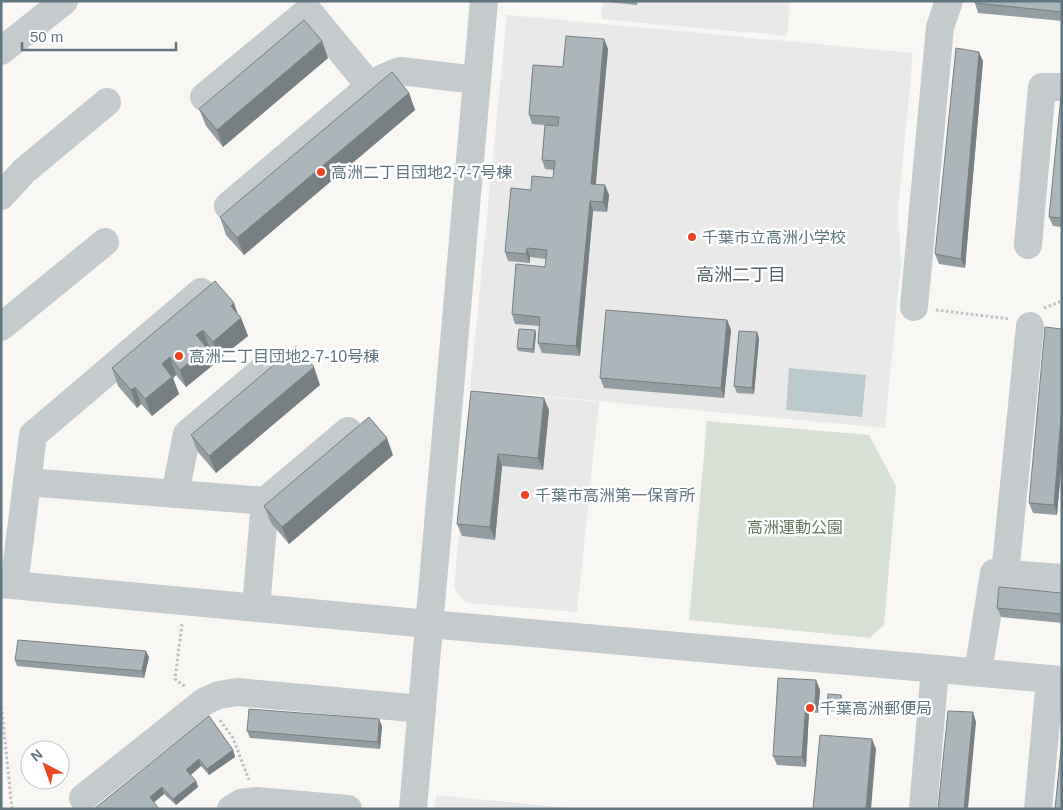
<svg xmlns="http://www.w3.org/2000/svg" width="1063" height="810" font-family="Arial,'Noto Sans JP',sans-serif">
<rect width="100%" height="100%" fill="#f8f7f4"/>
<g fill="#e8e9e8">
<polygon points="603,1 790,1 787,36 601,19"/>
<polygon points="507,15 913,53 898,212 901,263 885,428 470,389"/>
<polygon points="472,390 599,402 577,612 466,603 454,588"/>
<polygon points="436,795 579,809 435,809"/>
</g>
<polygon fill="#d9e0d5" points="707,421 869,435 896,486 884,625 870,638 689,620"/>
<polygon fill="#bcc9cc" points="789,368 866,375 862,417 786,410"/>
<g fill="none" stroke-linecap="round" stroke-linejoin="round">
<g stroke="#bec1c3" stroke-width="3" stroke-dasharray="2.5 2.5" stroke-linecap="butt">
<polyline points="1044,308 1062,301"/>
<polyline points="936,310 1010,319"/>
<polyline points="182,624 175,679 186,687"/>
<polyline points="1,702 12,809"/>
<polyline points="220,720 233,738 249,780"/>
</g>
<g stroke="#c5cacc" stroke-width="28">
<polyline points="1,51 64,1"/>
<polyline points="204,97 308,11 370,86"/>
<polyline points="1,196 24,171 107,102"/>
<polyline points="228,206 370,86 383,78 400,71 477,80"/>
<polyline points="1028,245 1042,87 1062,87"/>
<polyline points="914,307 940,27 949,1"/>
<polyline points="1,327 105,242"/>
<polyline points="27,482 265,501 348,431"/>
<polyline points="175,494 187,434 272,362"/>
<polyline points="1005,574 1030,326"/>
<polyline points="1,584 429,624 1062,680"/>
<polyline points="14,585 33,435 201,292"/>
<polyline points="256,608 265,501"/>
<polyline points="978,672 994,573 1062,578"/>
<polyline points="83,798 205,701 219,695 237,692 422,709"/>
<polyline points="231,809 241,803 256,801 348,809"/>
<polyline points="413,809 484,1"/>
<polyline points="923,809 935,669"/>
<polyline points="1038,809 1050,679"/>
</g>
</g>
<g fill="#939ca0">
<polygon points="608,1 638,1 637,5 608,2"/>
<polygon points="1062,1 1062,21 978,13 975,3"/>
<polygon points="604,39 608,49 595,185 605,185 609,195 607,212 593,211 580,356 542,353 538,343 540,326 515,324 512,314 545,267 546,259 530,257 530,263 508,261 505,252 531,190 553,178 554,170 545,169 542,160 545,125 532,124 529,115 563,67"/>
<polygon points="328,58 223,147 206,126 199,109"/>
<polygon points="983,61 965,268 939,264 935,254"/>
<polygon points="409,93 415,110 244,255 226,235 220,217"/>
<polygon points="1062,96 1062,227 1053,226 1049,217"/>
<polygon points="238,314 241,318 248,336 219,359 209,347 207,349 213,365 186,387 176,375 173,378 179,394 152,416 141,404 137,408 118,386 112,368"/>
<polygon points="727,320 731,330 724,398 604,388 600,378"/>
<polygon points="1062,329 1062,458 1057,515 1033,513 1029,503"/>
<polygon points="535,330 536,334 534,353 518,351 517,348"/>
<polygon points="757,332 759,339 754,394 737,393 734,386"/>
<polygon points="320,385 216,473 198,452 191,435"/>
<polygon points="471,391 549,410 543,470 502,466 495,540 462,536 457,524"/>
<polygon points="393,455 289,544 271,523 264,506"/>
<polygon points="1062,593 1062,623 1001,617 997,608"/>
<polygon points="149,657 144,678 17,666 15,660"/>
<polygon points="816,680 820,690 818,713 809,712 806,767 777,765 773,756"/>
<polygon points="842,698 841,712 828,711 827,708"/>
<polygon points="209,716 233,750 235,757 209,775 201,766 191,775 196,781 198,787 176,805 164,794 154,802 94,809"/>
<polygon points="382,726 380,749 250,738 247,731"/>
</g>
<g fill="#787f82">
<polygon points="604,39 608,49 595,194 591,184"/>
<polygon points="322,41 328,58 223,147 217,130"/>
<polygon points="979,52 983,61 965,268 961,259"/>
<polygon points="409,93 415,110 244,255 237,238"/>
<polygon points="605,185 609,195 607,212 603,202"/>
<polygon points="590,201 593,211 580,356 576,346"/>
<polygon points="527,248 530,257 530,263 526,254"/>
<polygon points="234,303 240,320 241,318 248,336 219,359 213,342 231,306"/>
<polygon points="727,320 731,330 724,398 721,388"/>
<polygon points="203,330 209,347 207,349 213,365 186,387 180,370 196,335"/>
<polygon points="535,330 536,334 534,353 533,349"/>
<polygon points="757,332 759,339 754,394 752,388"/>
<polygon points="170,357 176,375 173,378 179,394 152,416 145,399 162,364"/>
<polygon points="314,367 320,385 216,473 209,456"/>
<polygon points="135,387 141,404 137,408 131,390"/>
<polygon points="544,398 549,410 543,470 538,458"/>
<polygon points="1062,405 1062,458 1057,515 1054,505"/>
<polygon points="387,438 393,455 289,544 282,527"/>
<polygon points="498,454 502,466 495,540 490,527"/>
<polygon points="146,651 149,657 144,678 142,671"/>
<polygon points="816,680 820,690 818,713 815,703"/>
<polygon points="841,695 842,698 841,712 840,708"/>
<polygon points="806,703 809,712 806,767 802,757"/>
<polygon points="973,712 976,722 968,809 964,809"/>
<polygon points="379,719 382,726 380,749 378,742"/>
<polygon points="872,739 876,749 871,809 866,809"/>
<polygon points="233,750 235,757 209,775 207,769"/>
<polygon points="199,759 201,766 189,776 186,770"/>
<polygon points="196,781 198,787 176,805 173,799"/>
<polygon points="162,787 164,794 152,804 150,797"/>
</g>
<g fill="#abb5ba" stroke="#787f82">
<polygon points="975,1 1062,1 1062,12 975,3"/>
<polygon points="304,20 322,41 217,130 199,109"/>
<polygon points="566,36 604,39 591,184 605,185 603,202 590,201 576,346 538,343 540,317 512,314 516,264 545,267 547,250 527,248 526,254 505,252 511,188 531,190 532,176 553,178 555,161 542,160 545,125 558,126 559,117 529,115 533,65 563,67"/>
<polygon points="956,48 979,52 961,259 935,254"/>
<polygon points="392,72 409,93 237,238 220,217"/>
<polygon points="1061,96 1062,96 1062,218 1049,217"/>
<polygon points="215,281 234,303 231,306 241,318 213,342 203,330 196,335 207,348 180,370 170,357 162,364 172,377 145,399 135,387 131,390 112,368"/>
<polygon points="606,310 727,320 721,388 600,378"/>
<polygon points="1045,327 1062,329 1062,405 1054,505 1029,503"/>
<polygon points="519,329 535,330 533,349 517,348"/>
<polygon points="739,331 757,332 752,388 734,386"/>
<polygon points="296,346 314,367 209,456 191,435"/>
<polygon points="471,391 544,398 538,458 498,454 490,527 457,524"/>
<polygon points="369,417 387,438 282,527 264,506"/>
<polygon points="999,587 1062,593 1062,614 997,608"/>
<polygon points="18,640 146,651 142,671 15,660"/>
<polygon points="778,678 816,680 815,703 806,703 802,757 773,756"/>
<polygon points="828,694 841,695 840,708 827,708"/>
<polygon points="249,709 379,719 378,742 247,731"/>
<polygon points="948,711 973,712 964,809 938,809"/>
<polygon points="209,716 233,750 207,769 199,759 186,770 196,781 173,799 162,787 150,797 159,809 94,809"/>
<polygon points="820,735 872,739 866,809 813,809"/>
<polygon points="1062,739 1062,809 1055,809"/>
</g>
<g fill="#ea4422" stroke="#fff" stroke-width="2">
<circle cx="321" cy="172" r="5"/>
<circle cx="692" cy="237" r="5"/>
<circle cx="179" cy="356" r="5"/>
<circle cx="525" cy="495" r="5"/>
<circle cx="810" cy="708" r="5"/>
</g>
<g text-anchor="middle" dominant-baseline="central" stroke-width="5" stroke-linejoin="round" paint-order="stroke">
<g font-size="16" fill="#617581" stroke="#fff" text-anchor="start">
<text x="331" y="172">高洲二丁目団地2-7-7号棟</text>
<text x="702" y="237">千葉市立高洲小学校</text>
<text x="189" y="356">高洲二丁目団地2-7-10号棟</text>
<text x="535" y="495">千葉市高洲第一保育所</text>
<text x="820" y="708">千葉高洲郵便局</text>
</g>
<g font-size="16" fill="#667960" stroke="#fff">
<text x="795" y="527">高洲運動公園</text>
</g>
<g font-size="18" fill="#54626b" stroke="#fff">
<text x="741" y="275">高洲二丁目</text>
</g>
</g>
<rect width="1063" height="810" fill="none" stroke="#617581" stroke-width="5"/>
<g transform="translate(45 765) rotate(319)"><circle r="24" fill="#ffffff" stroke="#c0c8cd"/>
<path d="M0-4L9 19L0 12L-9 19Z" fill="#ea4422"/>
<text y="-8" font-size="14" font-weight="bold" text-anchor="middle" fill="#617581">N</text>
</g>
<path d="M22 42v8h154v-8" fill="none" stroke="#617581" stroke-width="2.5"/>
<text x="30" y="42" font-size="15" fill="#617581" stroke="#ffffff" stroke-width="4" paint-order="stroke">50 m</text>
</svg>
